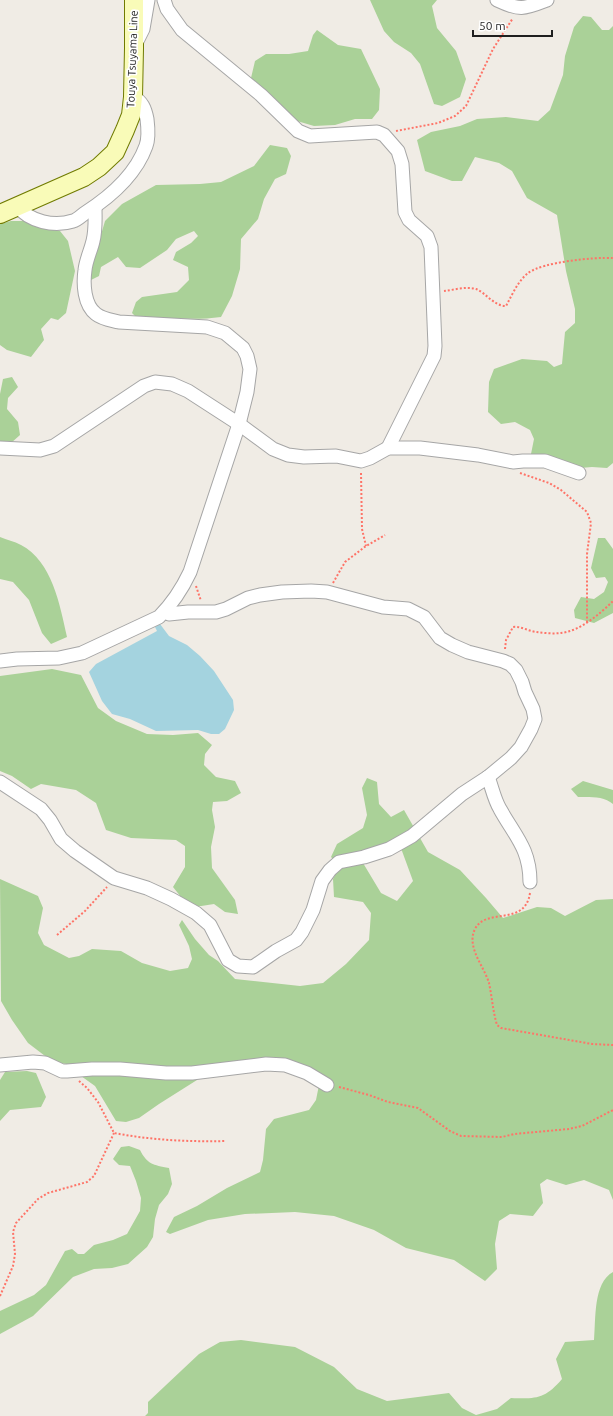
<svg xmlns="http://www.w3.org/2000/svg" width="613" height="1416" font-family="Ubuntu,sans-serif">
<rect width="100%" height="100%" fill="#f0ece5"/>
<g fill="#aad198">
<polygon points="370,0 437,0 432,6 437,28 456,51 466,79 460,97 442,106 434,104 420,64 411,53 394,42 384,31"/>
<polygon points="583,16 591,17 602,30 609,30 613,26 613,463 607,468 592,467 580,468 531,454 534,439 530,430 515,422 501,424 488,412 489,382 494,369 522,359 547,361 554,367 562,364 565,332 575,323 575,309 566,271 557,215 527,198 512,171 499,163 475,157 462,181 452,181 425,171 417,140 431,132 460,126 477,119 506,117 538,121 550,110 563,75 565,56 574,27"/>
<polygon points="317,30 338,45 361,49 380,89 379,110 372,119 355,119 335,125 314,126 297,121 251,78 255,61 266,54 289,54 308,51 313,35"/>
<path d="M270,145L287,148L291,156L286,174L275,179L264,199L258,219L241,239L240,269L232,296L221,317C193,321 164,317 136,317L132,313L136,302L142,297L177,292L189,280L188,267L173,260L176,252L191,243L198,236L194,231L176,239L167,250L140,268L126,267L118,257L101,267L99,276L89,281L88,271L98,245L105,221L122,204L156,185L200,184L221,182L254,166Z"/>
<polygon points="11,221 24,221 41,228 60,231 68,241 75,271 66,313 58,320 51,318 41,329 44,340 31,357 7,350 0,345 0,224"/>
<polygon points="12,377 18,387 8,398 7,409 18,422 20,435 11,443 0,442 0,394 3,379"/>
<path d="M0,537C7,540 14,541 21,545C52,561 60,605 67,637L51,644L42,633L29,600L13,582L0,579Z"/>
<polygon points="598,538 605,538 613,549 613,613 594,623 575,618 574,610 581,597 594,599 604,592 608,582 605,577 596,578 591,568"/>
<polygon points="52,669 81,675 98,708 116,721 147,734 173,735 198,733 212,745 205,754 204,765 216,777 235,781 241,793 227,801 213,802 212,810 215,827 211,847 212,868 235,900 238,914 225,912 214,904 195,907 181,897 173,887 185,867 185,846 176,840 131,838 106,830 96,803 76,790 41,784 31,789 12,776 0,771 0,676"/>
<polygon points="367,778 377,782 379,804 391,817 404,810 428,852 460,870 486,898 503,918 537,907 551,908 565,916 596,900 613,899 613,1200 609,1190 584,1180 566,1185 547,1179 540,1184 543,1203 533,1216 510,1214 499,1221 495,1244 497,1269 485,1281 454,1260 406,1248 374,1230 334,1216 295,1212 245,1214 208,1220 170,1234 166,1232 174,1217 197,1206 227,1188 260,1172 263,1160 266,1129 274,1119 309,1110 316,1100 319,1085 304,1065 204,1066 197,1080 159,1104 139,1118 126,1122 116,1121 95,1086 81,1076 73,1065 60,1063 49,1059 28,1043 12,1020 1,1001 0,879 38,896 43,908 38,933 44,945 69,958 79,956 92,949 121,951 142,963 170,971 188,968 192,959 189,946 179,925 182,920 195,939 209,955 218,961 235,979 300,986 323,983 346,964 369,940 371,913 363,902 334,897 333,879 340,866 363,863 381,893 397,901 413,881 402,851 394,842 335,861 331,857 337,844 363,828 367,815 362,788"/>
<path d="M583,781L613,790V804C604,796 590,797 578,797L571,789Z"/>
<polygon points="27,1071 36,1073 46,1097 41,1107 10,1110 0,1121 0,1080 5,1072"/>
<path d="M129,1146L140,1150C147,1164 153,1165 169,1168L172,1184L168,1194L159,1205L155,1219L153,1237L147,1247L128,1264L112,1268L94,1269L73,1277L33,1316L0,1334V1311L34,1295L46,1285L65,1251L72,1249L78,1254H84L94,1245L113,1240L127,1234L140,1211L141,1198L136,1181L130,1166L119,1165L113,1159L121,1147Z"/>
<path d="M613,1272V1416H145L148,1413V1402L199,1354L220,1342L241,1340L295,1347L334,1367L357,1389L387,1401L449,1393L462,1408L476,1415L497,1409L511,1398C536,1399 545,1399 562,1379L556,1359L565,1342L594,1340C596,1319 593,1283 613,1272Z"/>
</g>
<polygon fill="#a4d3df" points="160,624 169,636 187,645 200,656 214,671 233,700 234,710 225,729 219,734 211,734 198,730 156,731 130,719 112,714 102,701 89,672 96,664 157,631 155,627"/>
<g fill="none" stroke-linecap="round" stroke-linejoin="round">
<g stroke="#a6a6a6" stroke-width="15">
<g id="minor">
<polyline points="164,0 167,9 182,30 261,95 298,131 310,136 377,132 384,135 398,151 402,164 405,212 409,220 427,236 431,247 435,346 434,356 388,448"/>
<path d="M497,0C520,11 524,9 547,0"/>
<polyline points="136,43 143,29 148,0"/>
<path d="M17,206C30,222 54,227 73,221C77,220 81,216 85,213C110,197 136,174 146,146C149,138 148,127 147,119C145,109 142,101 133,97"/>
<polyline points="0,448 40,450 54,446 144,386 155,382 172,384 188,391 239,424 273,449 288,455 304,457 336,456 361,461 370,458 388,448 420,448 478,455 513,462 523,461 545,461 579,473"/>
<path d="M0,661L17,659L59,658L82,653L159,617C172,604 182,589 190,572L239,424L247,392L250,369L247,356L243,348L225,333L207,327L119,322C111,320 102,319 96,314C84,305 83,284 85,270C86,260 91,250 93,241C96,229 95,218 95,207"/>
<path d="M488,777C492,787 494,799 500,809C515,836 530,849 530,882"/>
<polyline points="0,782 41,809 50,820 61,839 75,851 114,878 147,888 171,899 196,913 210,925 228,960 238,966 253,967 276,951 296,940 302,932 313,910 322,881 330,870 339,862 364,857 389,849 412,836 462,794 488,777 511,758 521,747 531,729 535,719 533,709 525,692 522,682 516,670 510,664 503,661 468,652 452,645 440,638 424,617 408,609 383,607 327,592 311,591 282,592 260,595 248,598 226,609 216,612 188,612 169,614 165,612"/>
<polyline points="0,1065 33,1062 45,1063 62,1071 67,1071 92,1069 120,1069 166,1073 192,1073 266,1064 285,1065 307,1073 327,1085"/>
</g>
</g>
<g stroke="#707b01" stroke-width="20">
<polyline id="secondary" points="0,214 84,177 99,167 115,152 125,130 131,115 133,97 134,48 134,0"/>
</g>
<g stroke="#fe7468" stroke-width="2" stroke-dasharray="2 2" stroke-linecap="butt">
<polyline points="396,131 438,123 455,116 466,106 493,49 513,18"/>
<path d="M444,291C454,290 466,286 476,289C486,293 494,306 506,306C512,295 518,281 528,273C543,262 594,257 613,258"/>
<polyline points="361,473 362,529 366,546"/>
<polyline points="520,473 549,483 561,490 587,512 591,523 587,554 587,622"/>
<polyline points="333,583 345,562 366,546 385,535"/>
<polyline points="196,586 201,601"/>
<path d="M505,649L506,640L513,627C521,626 528,631 536,632C544,633 553,634 561,633C580,631 600,614 613,601"/>
<path d="M530,893C525,927 486,907 475,929C466,947 484,966 489,983C492,997 493,1012 497,1025L501,1028L592,1044L613,1045"/>
<polyline points="57,935 85,911 107,887"/>
<path d="M79,1081L87,1088L98,1102L114,1133C151,1140 189,1142 226,1141"/>
<polyline points="339,1087 369,1095 388,1102 418,1108 450,1131 461,1136 502,1137 514,1134 569,1129 582,1126 613,1110"/>
<polyline points="0,1296 13,1266 15,1254 13,1232 16,1223 38,1199 48,1193 87,1182 94,1176 114,1133"/>
</g>
<use href="#minor" stroke="#fff" stroke-width="13"/>
<use href="#secondary" stroke="#f9fbb8" stroke-width="18"/>
</g>
<g text-anchor="middle" dominant-baseline="central" stroke-width="3.5" stroke-linejoin="round" paint-order="stroke">
<g font-size="11" fill="#1f1f1f" stroke="#fff">
<text transform="translate(132 59) rotate(-88)">Touya Tsuyama Line</text>
</g>
</g>
<path d="M473 30v6h79v-6" fill="none" stroke="#1f1f1f" stroke-width="2"/>
<text x="479" y="30" font-size="12" fill="#1f1f1f" stroke="#ffffff" stroke-width="3" paint-order="stroke">50 m</text>
</svg>
